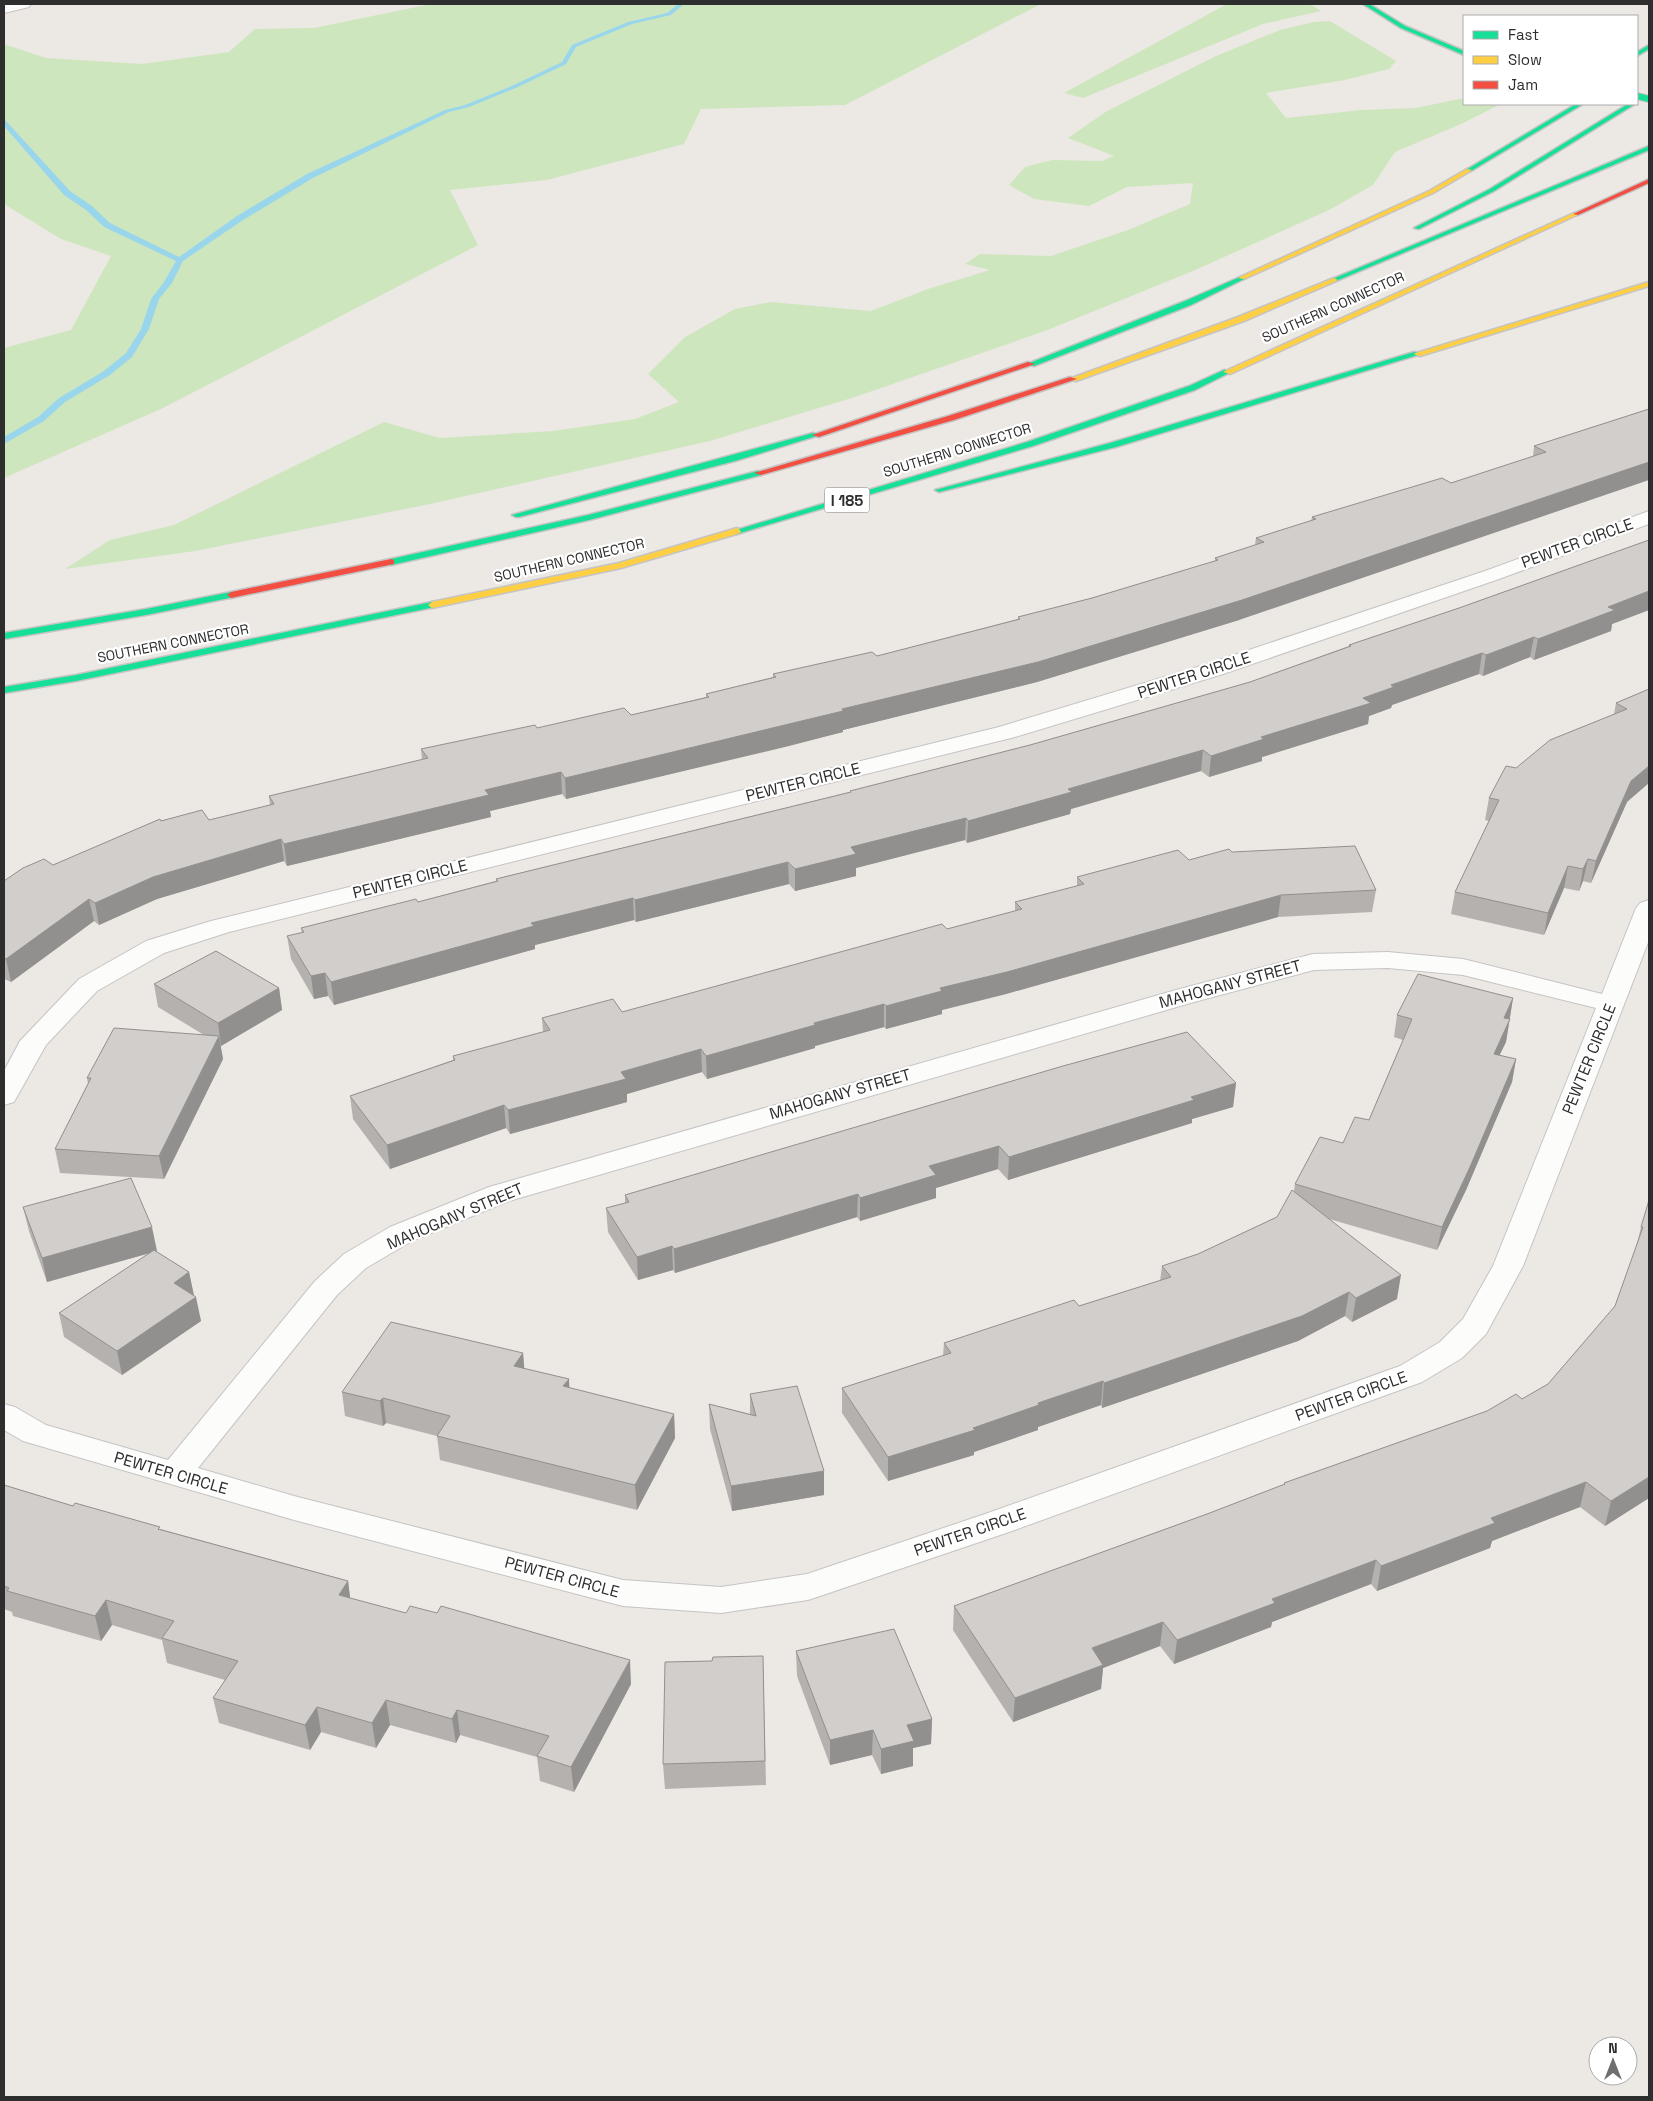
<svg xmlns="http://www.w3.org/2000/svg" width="1653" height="2101" font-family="'Space Grotesk',sans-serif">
<rect width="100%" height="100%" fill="#ece8e4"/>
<g fill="#cee6be">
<polygon points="431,4 1041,4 845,105 701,109 684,144 547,180 450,190 478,245 163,408 4,478 4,348 71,330 111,256 61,239 4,204 4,44 46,58 142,64 229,52 255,29 314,28"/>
<polygon points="1227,4 1310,4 1321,11 1263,24 1083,98 1064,93"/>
<polygon points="1330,21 1396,61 1389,69 1345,80 1266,93 1286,118 1362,110 1416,108 1464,98 1464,104 1501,104 1461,124 1395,152 1373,185 1329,210 1193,271 1045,331 855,397 710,441 430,504 195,551 65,569 110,540 174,525 384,422 440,438 553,431 635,419 679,402 648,374 685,337 735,309 771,302 871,311 928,289 990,270 965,264 980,254 1051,256 1128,230 1190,204 1193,183 1127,187 1089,206 1034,199 1009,185 1025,167 1052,160 1102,161 1114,156 1068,138 1107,111 1216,56 1280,30 1314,22"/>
</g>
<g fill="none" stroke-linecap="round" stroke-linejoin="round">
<polygon fill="#99d6ec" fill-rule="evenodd" points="678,4 684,4 671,15 632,24 576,47 566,64 518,87 469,107 449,112 313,178 243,220 183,261 172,283 159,299 149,329 132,357 110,375 65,402 44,421 4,444 4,437 38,417 59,398 104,371 126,353 141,329 151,299 164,282 176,261 104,227 86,210 64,195 4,126 4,120 6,121 70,191 92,206 110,223 179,257 237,216 307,174 445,110 465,105 514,85 562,62 572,45 628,22 667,13"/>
<g stroke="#c5c4c5" stroke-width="2">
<g id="street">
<polygon points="9,4 31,4 29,7 4,13 4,5"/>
<polygon points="1649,511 1649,524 1499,579 1223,674 1015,737 229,932 164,953 97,991 46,1045 14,1102 4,1105 4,1071 20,1041 79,979 146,941 211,921 999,727 1207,664 1485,571"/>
<path d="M1649,900V940L1523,1266L1486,1334L1462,1358L1422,1382L1012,1531L820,1596L808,1600L721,1613L623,1606L294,1520L23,1441L4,1430V1404L15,1407L46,1425L168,1460L315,1281L344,1254L390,1227L489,1187L1176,990L1313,954L1388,952L1463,959L1602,994L1636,908L1640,903ZM1388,968L1463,975L1596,1008L1493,1266L1463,1319L1440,1342L1400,1366L988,1513L807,1574L721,1587L623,1580L294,1496L198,1468L337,1295L366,1268L412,1241L509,1201L1194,1002L1314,970Z"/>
</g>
</g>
<g stroke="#c5c4c5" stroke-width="3">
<g id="fast">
<polygon points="1363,4 1369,4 1405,26 1464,51 1464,55 1401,28"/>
<polygon points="1649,45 1649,49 1637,56 1637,52"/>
<polygon points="1576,104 1583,104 1471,171 1466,170"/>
<polygon points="1628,104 1635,104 1494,191 1419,229 1414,228 1490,189"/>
<polygon points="1649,146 1649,150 1336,281 1330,280"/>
<polygon points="1240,277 1246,278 1191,305 1034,366 1027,364 1185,301"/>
<polygon points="1414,352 1421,354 1116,447 939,492 935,490 1110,443"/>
<polygon points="1224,370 1231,372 1195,390 1033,446 740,533 737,534 733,531 1027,442 1189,386"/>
<polygon points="813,433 820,435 735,461 519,517 516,517 512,515"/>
<polygon points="758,471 762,473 761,475 589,520 391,565 387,562 391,559 588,515"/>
<polygon points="231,592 235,595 234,597 146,615 4,639 4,633 146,609"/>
<polygon points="432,602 435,603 435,607 76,681 4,693 4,687 76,675"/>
</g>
</g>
<g stroke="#c5c4c5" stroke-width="3">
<g id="slow">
<polygon points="1467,169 1472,170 1433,193 1244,279 1238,278 1429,191"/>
<polygon points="1574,213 1579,214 1230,374 1223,372"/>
<polygon points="1334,278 1338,280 1336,281 1244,321 1076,381 1069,379 1238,317"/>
<polygon points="1649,282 1649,286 1420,356 1413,354"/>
<polygon points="737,528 741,531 740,533 621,568 432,608 428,605 432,602 619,563"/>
</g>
</g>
<g stroke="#c5c4c5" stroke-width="3">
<g id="jam">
<polygon points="1649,179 1649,183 1578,215 1573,214"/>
<polygon points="1028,362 1035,364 819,437 812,435"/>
<polygon points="1070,377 1077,379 954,420 761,475 754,473 948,416"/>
<polygon points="391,559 394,560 394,564 231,598 227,595 231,592"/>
</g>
</g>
<use href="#street" fill="#fcfcfb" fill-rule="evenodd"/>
<use href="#fast" fill="#16e098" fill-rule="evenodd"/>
<use href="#slow" fill="#ffcf43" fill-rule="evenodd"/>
<use href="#jam" fill="#f24e42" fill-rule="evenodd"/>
<g stroke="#c5c4c5" stroke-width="8" stroke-linecap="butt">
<polyline id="fast-bridge" points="1637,96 1649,99"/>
</g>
<use href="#fast-bridge" stroke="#16e098" stroke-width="6"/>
</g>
<g fill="#b4b1af">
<polygon points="1649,409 1239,620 1037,682 843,730 843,732 566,799 562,794 490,811 491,817 287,866 284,861 157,899 99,925 94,921 11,982 4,979 4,881 53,865 161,821 209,820 270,805 269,796 422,760 421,749 537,728 631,715 706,697 706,694 773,677 773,674 877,656 1018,619 1018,617 1092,598 1215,561 1215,558 1255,545 1256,538 1311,521 1312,517 1451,483 1533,457 1534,446"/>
<polygon points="1649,540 1649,610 1612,624 1611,631 1534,660 1530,657 1483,676 1479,674 1392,705 1391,708 1369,716 1368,724 1262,757 1262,761 1209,777 1201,771 1071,809 1070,814 967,843 965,840 856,868 856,876 795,891 789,884 636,922 634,920 535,945 535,949 334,1005 328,996 314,999 291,959 287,936 302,933 301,928 418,902 496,881 496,879 850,792 850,791 1030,745 1250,682 1349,646 1349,645 1459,608"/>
<polygon points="1649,689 1627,802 1591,883 1583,881 1579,891 1564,888 1544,935 1451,914 1455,892 1489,821 1485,820 1489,798 1516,768 1614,714 1616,703"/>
<polygon points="1232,852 1376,890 1372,912 1278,917 1006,994 942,1010 942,1014 886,1029 884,1027 815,1046 815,1048 707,1079 702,1072 627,1094 627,1102 510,1134 506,1128 390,1169 353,1119 350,1096 453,1060 453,1056 543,1032 542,1018 622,1012 947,929 1015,911 1015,902 1077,886 1077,877 1189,860"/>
<polygon points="154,984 279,988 282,1010 221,1046 220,1045 223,1059 164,1179 60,1173 55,1149 88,1084 87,1078 204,1035 158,1007"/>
<polygon points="1513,998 1506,1042 1499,1055 1516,1059 1512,1082 1466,1190 1437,1250 1329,1219 1397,1299 1352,1322 1345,1316 1298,1341 1102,1408 1101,1405 1038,1427 1038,1430 974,1452 974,1455 888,1481 842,1413 842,1388 943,1356 944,1343 1079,1306 1160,1281 1162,1266 1198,1254 1277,1217 1294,1191 1295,1184 1369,1120 1403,1040 1394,1037 1397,1015"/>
<polygon points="1236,1083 1233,1107 1192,1119 1192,1123 1008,1180 998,1169 936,1188 936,1198 860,1221 857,1217 675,1273 673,1270 638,1280 608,1232 606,1208 625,1203 625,1195"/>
<polygon points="1649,1200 1649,1498 1605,1526 1580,1507 1492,1541 1490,1548 1377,1591 1371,1584 1272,1622 1271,1627 1174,1664 1160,1646 1103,1668 1101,1689 1013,1722 953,1630 954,1606 1207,1514 1284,1485 1284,1483 1522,1399 1548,1384 1615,1306 1636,1248 1641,1227"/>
<polygon points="23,1207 157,1251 155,1251 189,1272 194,1296 201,1321 122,1375 64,1337 59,1313 150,1253 47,1282 29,1231"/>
<polygon points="523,1353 524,1368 569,1388 674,1414 675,1438 637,1510 440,1460 437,1436 386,1423 383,1426 345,1416 342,1392"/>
<polygon points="750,1394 824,1495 732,1511 710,1429 709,1404 750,1414"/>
<polygon points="4,1485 73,1506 160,1529 348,1581 350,1598 631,1684 574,1792 540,1781 537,1757 460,1735 456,1743 390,1725 376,1748 321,1732 310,1750 219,1723 213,1698 225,1680 167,1663 162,1640 112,1625 101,1641 13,1616 12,1612 4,1609"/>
<polygon points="796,1651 932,1719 931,1744 913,1748 913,1766 881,1774 872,1755 830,1765 797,1676"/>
<polygon points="763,1656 766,1785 665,1789 663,1764"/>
</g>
<g fill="#92908e">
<polygon points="1649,462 1649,480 1239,620 1037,682 843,730 843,732 789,746 566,799 565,778 842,709"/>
<polygon points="1649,591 1649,610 1612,624 1611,631 1534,660 1538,639 1608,607"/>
<polygon points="1534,637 1530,657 1483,676 1486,655"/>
<polygon points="1482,653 1479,674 1392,705 1391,708 1369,716 1368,724 1262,757 1262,761 1209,777 1211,756 1261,737 1391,685"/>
<polygon points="1203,750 1201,771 1071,809 1070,814 967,843 968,821 1068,789"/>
<polygon points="1649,766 1649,783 1627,802 1591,883 1596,861 1631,781"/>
<polygon points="561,772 562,794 490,811 491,817 287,866 284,844 485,790"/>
<polygon points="966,818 965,840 856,868 856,876 795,891 795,869 851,847"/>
<polygon points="281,839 284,861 157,899 99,925 95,903 153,877"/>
<polygon points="1588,859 1583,881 1579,891 1583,869"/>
<polygon points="788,862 789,884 636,922 635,900"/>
<polygon points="1568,866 1564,888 1544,935 1548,913"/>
<polygon points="1281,895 1278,917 1006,994 942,1010 942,1014 886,1029 886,1006 940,988"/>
<polygon points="633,898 634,920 535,945 535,949 334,1005 331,982 531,923"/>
<polygon points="89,899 94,921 11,982 6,959"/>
<polygon points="325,973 328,996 314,999 311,976"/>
<polygon points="279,988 282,1010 221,1046 218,1023"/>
<polygon points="1513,998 1506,1042 1489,1077 1494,1054 1504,1018"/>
<polygon points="884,1004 884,1027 815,1046 815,1048 707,1079 706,1056 814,1023"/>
<polygon points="219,1036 223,1059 164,1179 159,1156"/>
<polygon points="701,1049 702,1072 627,1094 627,1102 510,1134 508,1110 621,1072"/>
<polygon points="1516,1059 1512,1082 1466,1190 1437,1250 1442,1227"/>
<polygon points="1236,1083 1233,1107 1192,1119 1192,1123 1008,1180 1009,1157 1191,1097"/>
<polygon points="504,1105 506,1128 390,1169 387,1145"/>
<polygon points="999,1146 998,1169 936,1188 936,1198 860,1221 860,1198 929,1166"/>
<polygon points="858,1194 857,1217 675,1273 674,1249"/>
<polygon points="152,1227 157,1251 47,1282 42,1258"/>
<polygon points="672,1246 673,1270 638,1280 637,1257"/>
<polygon points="189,1272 194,1296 174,1283"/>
<polygon points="1401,1275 1397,1299 1352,1322 1356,1298"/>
<polygon points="1349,1292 1345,1316 1298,1341 1102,1408 1104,1383"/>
<polygon points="196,1297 201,1321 122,1375 117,1351"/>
<polygon points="523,1353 525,1377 514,1366"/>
<polygon points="569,1379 570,1403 563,1386"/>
<polygon points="1103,1381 1101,1405 1038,1427 1038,1430 974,1452 974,1455 888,1481 888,1457 1038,1403"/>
<polygon points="383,1398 386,1423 383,1426 380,1401"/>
<polygon points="674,1414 675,1438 637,1510 635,1485"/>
<polygon points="824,1471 824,1495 732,1511 731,1486"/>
<polygon points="1649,1477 1649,1498 1605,1526 1611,1501"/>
<polygon points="1586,1482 1580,1507 1492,1541 1490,1548 1377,1591 1381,1566 1491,1518"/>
<polygon points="1376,1560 1371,1584 1272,1622 1271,1627 1174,1664 1177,1640 1272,1599"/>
<polygon points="348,1581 351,1605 339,1595"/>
<polygon points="106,1600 112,1625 101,1641 95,1616"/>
<polygon points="1163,1622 1160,1646 1103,1668 1101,1689 1013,1722 1015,1698 1092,1648"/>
<polygon points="630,1660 631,1684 574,1792 571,1767"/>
<polygon points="386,1700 390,1725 376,1748 372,1723"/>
<polygon points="317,1707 321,1732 310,1750 305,1725"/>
<polygon points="457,1710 460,1735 456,1743 452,1719"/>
<polygon points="932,1719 931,1744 913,1748 913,1766 881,1774 881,1749 907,1725"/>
<polygon points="873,1730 872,1755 830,1765 830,1740"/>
</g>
<g fill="#d1cecb" stroke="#92908e">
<polygon points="1649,409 1649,462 1242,600 1038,662 842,709 843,711 565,778 561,772 485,790 489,795 284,844 281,839 153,877 95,903 89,899 6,959 4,958 4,881 23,868 44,859 53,865 160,819 161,821 202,810 209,820 274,804 269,796 428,758 421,749 535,725 537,728 624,708 631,715 709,697 706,694 776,677 773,674 872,652 877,656 1020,619 1018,617 1092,598 1218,560 1215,558 1264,542 1256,538 1316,519 1312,517 1442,478 1451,483 1546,452 1534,446"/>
<polygon points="1649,540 1649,591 1608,607 1615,610 1538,639 1534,637 1486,655 1482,653 1391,685 1394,687 1363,698 1371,703 1261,737 1264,739 1211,756 1203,750 1068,789 1072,792 968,821 966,818 851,847 856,854 795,869 788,862 635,900 633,898 531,923 534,926 331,982 325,973 311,976 287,936 304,932 301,928 416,899 418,902 498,881 496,879 851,792 850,791 1030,745 1250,682 1351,646 1349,645 1459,608"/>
<polygon points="1649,689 1649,766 1631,781 1596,861 1588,859 1583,869 1568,866 1548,913 1455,892 1499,800 1489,798 1506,766 1516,768 1550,740 1627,709 1616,703"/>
<polygon points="1355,846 1376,890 1281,895 1007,972 940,988 942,991 886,1006 884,1004 814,1023 815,1025 706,1056 701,1049 621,1072 626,1079 508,1110 504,1105 387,1145 350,1096 455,1060 453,1056 550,1030 542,1018 613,999 622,1012 942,924 947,929 1022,909 1015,902 1084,884 1077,877 1178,850 1189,860 1229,849 1232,852"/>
<polygon points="216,951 279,988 218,1023 154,984"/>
<polygon points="1418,974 1513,998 1504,1018 1510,1019 1494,1054 1516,1059 1470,1167 1442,1227 1295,1184 1320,1137 1343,1143 1355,1117 1369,1120 1412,1019 1397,1015"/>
<polygon points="114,1028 219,1036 159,1156 55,1149 91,1078 87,1078"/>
<polygon points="1187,1032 1236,1083 1191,1097 1194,1100 1009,1157 999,1146 929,1166 936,1175 860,1198 858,1194 674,1249 672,1246 637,1257 606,1208 629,1202 625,1195 1063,1066"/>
<polygon points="131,1178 152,1227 42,1258 23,1207"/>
<polygon points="1292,1190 1401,1275 1356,1298 1349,1292 1302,1316 1104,1383 1103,1381 1038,1403 1039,1405 973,1428 975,1430 888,1457 842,1388 951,1353 944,1343 1074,1300 1079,1306 1171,1277 1162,1266 1198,1254 1277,1217"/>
<polygon points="1649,1200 1649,1477 1611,1501 1586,1482 1491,1518 1495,1523 1381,1566 1376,1560 1272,1599 1275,1603 1177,1640 1163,1622 1092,1648 1103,1665 1015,1698 954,1606 1207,1514 1285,1484 1284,1483 1487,1411 1516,1394 1522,1399 1548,1384 1615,1306 1643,1227 1641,1227"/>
<polygon points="154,1250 189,1272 174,1283 196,1297 117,1351 59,1313"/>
<polygon points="391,1322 523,1353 514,1366 569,1379 563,1386 674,1414 635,1485 437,1436 450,1416 383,1398 380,1401 342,1392"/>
<polygon points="797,1386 824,1471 731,1486 709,1404 756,1416 750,1394"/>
<polygon points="4,1485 73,1506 75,1503 160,1527 158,1529 348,1581 339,1595 406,1613 410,1606 437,1613 441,1606 630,1660 571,1767 537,1756 549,1736 457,1710 452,1719 386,1700 372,1723 317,1707 305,1725 213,1698 238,1661 162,1638 174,1621 106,1600 95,1616 7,1591 9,1588 4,1586"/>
<polygon points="894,1629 932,1719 907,1725 914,1741 881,1749 873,1730 830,1740 796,1651"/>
<polygon points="763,1656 765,1761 663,1764 665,1662 712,1661 713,1657"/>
</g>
<g text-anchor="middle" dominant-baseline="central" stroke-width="4.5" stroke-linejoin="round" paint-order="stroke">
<g font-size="14" fill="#2e2e2e" stroke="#fff">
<text transform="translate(1333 307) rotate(-24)">SOUTHERN CONNECTOR</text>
<text transform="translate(957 450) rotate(-17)">SOUTHERN CONNECTOR</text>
<text transform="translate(569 560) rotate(-13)">SOUTHERN CONNECTOR</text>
<text transform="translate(173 643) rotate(-11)">SOUTHERN CONNECTOR</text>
</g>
<rect fill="#fff" stroke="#6d6d6d" stroke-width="1" x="824.5" y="487.5" width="45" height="25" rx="4"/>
<g font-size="15" font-weight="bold" fill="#2e2e2e">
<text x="847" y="500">I 185</text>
</g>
<g font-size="16" fill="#2e2e2e" stroke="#fff">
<text transform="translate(1577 543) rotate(-20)">PEWTER CIRCLE</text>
<text transform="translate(1194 675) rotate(-18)">PEWTER CIRCLE</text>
<text transform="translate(803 782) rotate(-14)">PEWTER CIRCLE</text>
<text transform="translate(410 879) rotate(-14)">PEWTER CIRCLE</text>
<text transform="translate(1230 984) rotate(-15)">MAHOGANY STREET</text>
<text transform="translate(1589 1059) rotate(-68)">PEWTER CIRCLE</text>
<text transform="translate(840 1094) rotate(-16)">MAHOGANY STREET</text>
<text transform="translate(455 1216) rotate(-23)">MAHOGANY STREET</text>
<text transform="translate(1351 1396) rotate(-20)">PEWTER CIRCLE</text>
<text transform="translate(171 1473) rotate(16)">PEWTER CIRCLE</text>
<text transform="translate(970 1532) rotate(-19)">PEWTER CIRCLE</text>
<text transform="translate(562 1577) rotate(15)">PEWTER CIRCLE</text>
</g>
</g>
<rect width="1653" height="2101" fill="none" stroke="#2e2e2e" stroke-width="10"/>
<rect x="1463" y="15" width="175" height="90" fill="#ffffff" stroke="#ababab"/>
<rect x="1473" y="31" width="25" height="8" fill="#16e098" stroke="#ababab"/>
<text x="1508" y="40" font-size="15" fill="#2e2e2e">Fast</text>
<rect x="1473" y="56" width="25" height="8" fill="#ffcf43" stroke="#ababab"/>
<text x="1508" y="65" font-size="15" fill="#2e2e2e">Slow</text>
<rect x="1473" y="81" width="25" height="8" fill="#f24e42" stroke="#ababab"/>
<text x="1508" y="90" font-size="15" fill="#2e2e2e">Jam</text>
<g transform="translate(1613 2061)"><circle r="24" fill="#ffffff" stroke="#ababab"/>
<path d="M0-4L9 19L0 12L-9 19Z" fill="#706f6e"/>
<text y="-8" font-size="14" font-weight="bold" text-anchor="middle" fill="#2e2e2e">N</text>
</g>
</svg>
